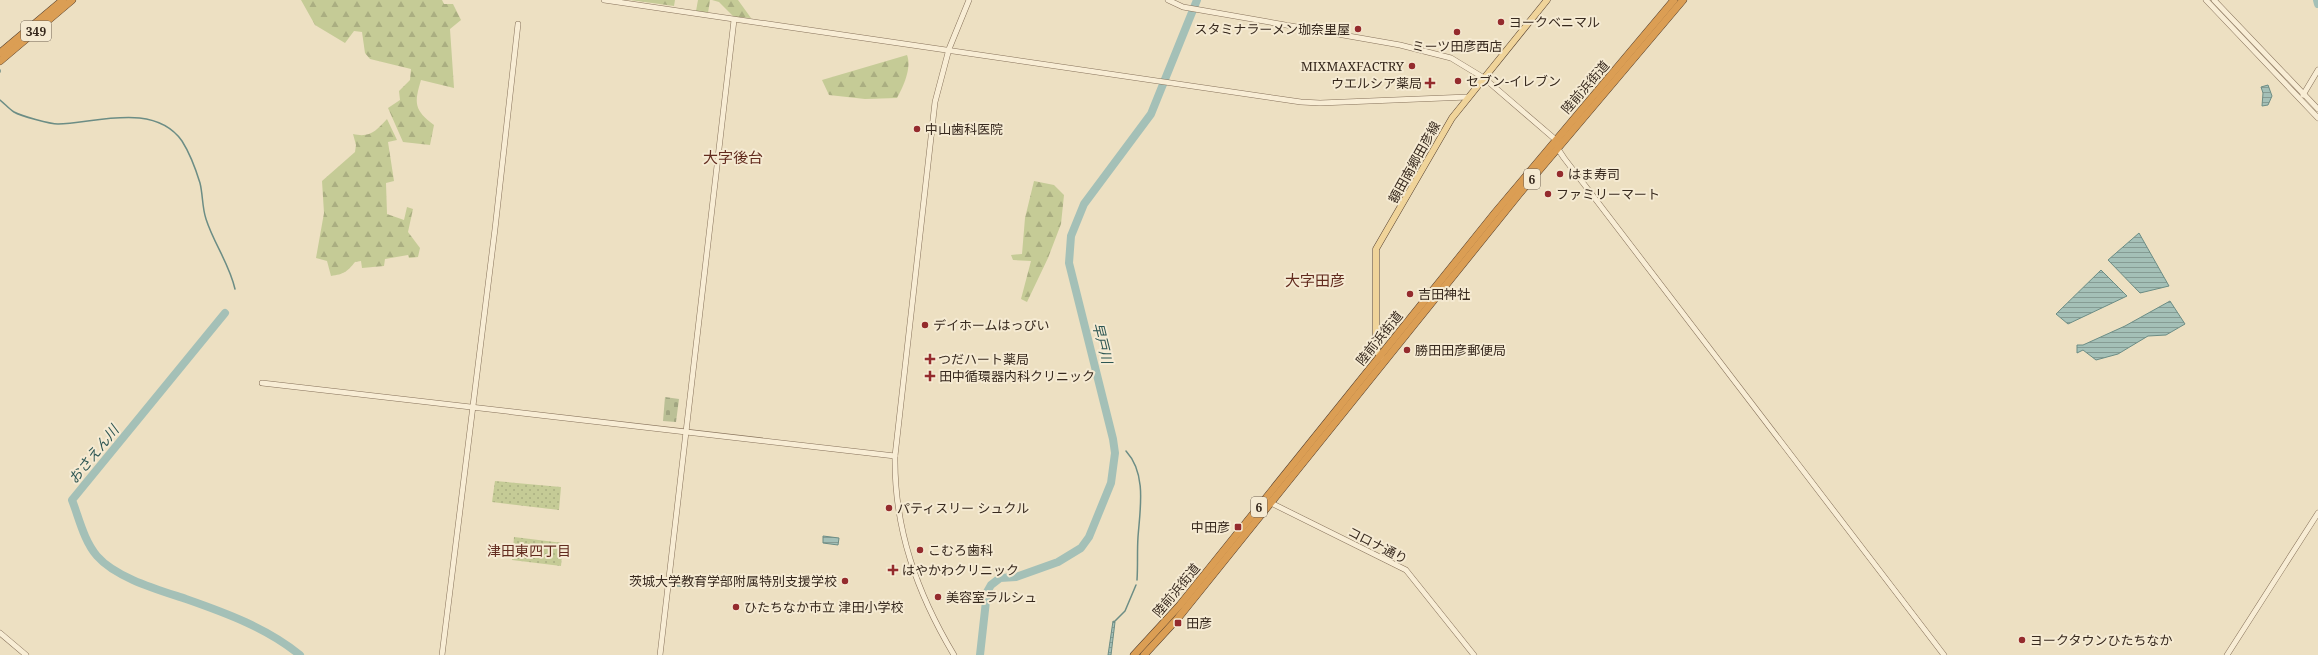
<svg xmlns="http://www.w3.org/2000/svg" width="2318" height="655" font-family="'Noto Serif','Noto Sans JP',serif">
<defs>
<pattern id="grass-dots" width="8" height="8" patternUnits="userSpaceOnUse"><rect width="8" height="8" fill="#c5cb96"/><path d="M2 2h.1M6 6h.1" fill="none" stroke="#aaae81" stroke-width="1.8" stroke-linecap="round"/></pattern>
<pattern id="forest-firs" width="22" height="20" patternUnits="userSpaceOnUse"><rect width="22" height="20" fill="#c5cb96"/><path d="M5 1l3.5 6h-7zM16 11l3.5 6h-7z" fill="#aaae81"/></pattern>
<pattern id="cemetery-stones" width="16" height="16" patternUnits="userSpaceOnUse"><rect width="16" height="16" fill="#bbc096"/><path d="M2 7V4a2 2 0 0 1 4 0v3zM10 15v-3a2 2 0 0 1 4 0v3z" fill="#a1a581"/></pattern>
<pattern id="water-rules" width="6" height="5" patternUnits="userSpaceOnUse"><rect width="6" height="5" fill="#a4c0b7"/><path d="M0 2.5h6" fill="none" stroke="#869c94"/></pattern>
</defs>
<rect width="100%" height="100%" fill="#ede0c2"/>
<g fill="url(#grass-dots)">
<polygon points="495,481 561,487 559,510 492,502"/>
<polygon points="514,537 563,543 561,566 512,560"/>
</g>
<g fill="url(#forest-firs)">
<path d="M301,0H442L444,4H453L461,20L450,29L454,88L421,80C414,103 414,110 434,125L430,145L403,142L388,108L400,100L399,91L410,80L411,69L370,59L365,53L362,32L354,31L345,43L315,25Z"/>
<polygon points="630,0 675,0 674,6"/>
<polygon points="698,0 710,0 708,13 696,11"/>
<polygon points="712,0 738,0 751,18 734,17 719,2"/>
<path d="M907,55C912,68 903,87 897,98L865,99L829,95L822,80Z"/>
<path d="M387,119L397,140L388,142L394,181L386,183L387,214L404,220L407,207L413,209L408,232L420,248L418,257L409,258L408,255L385,259L384,266L362,268L361,261L355,262C347,272 344,274 331,276L327,261L316,258L324,213L322,181L355,152L356,145L353,134C370,138 376,131 387,119Z"/>
<polygon points="1034,181 1054,185 1064,195 1061,224 1048,258 1027,302 1021,299 1031,261 1013,260 1011,255 1022,254 1025,218"/>
</g>
<polygon fill="url(#cemetery-stones)" points="665,397 679,399 676,422 663,421"/>
<g fill="url(#water-rules)" stroke="#6c8d85">
<polygon points="2268,85 2272,96 2268,105 2262,106 2263,93 2261,87"/>
<polygon points="2139,233 2169,286 2140,293 2108,260"/>
<polygon points="2101,270 2127,296 2068,324 2056,314"/>
<polygon points="2170,301 2185,324 2166,335 2148,336 2118,354 2096,360 2083,350 2077,353 2077,345 2083,345 2125,326"/>
<polygon points="823,536 839,538 838,545 823,543"/>
<polygon points="678,577 694,579 694,587 677,586"/>
<polygon points="1113,621 1115,622 1111,655 1108,655"/>
</g>
<g fill="none" stroke-linecap="round" stroke-linejoin="round">
<g stroke="#6c8d85" stroke-width="1.5">
<polyline points="0,70 0,72"/>
<path d="M0,100C5,104 9,109 14,112C21,116 50,124 58,124C96,123 154,102 182,141C189,152 196,170 200,183C203,195 202,207 206,219C214,244 229,263 235,289"/>
<path d="M1126,451C1147,474 1140,509 1138,537C1137,551 1138,566 1137,580"/>
<polyline points="1114,622 1125,611 1136,585"/>
</g>
<g stroke="#a4c0b7" stroke-width="8">
<polyline points="2317,0 2318,4"/>
<path d="M225,313L72,500C79,518 84,541 97,556C116,578 159,590 186,599C226,613 267,628 300,655"/>
<polyline points="980,655 987,592 991,585 1000,578 1016,577 1058,562 1081,548 1089,537 1111,483 1115,453 1113,439 1069,263 1071,236 1084,204 1151,114 1197,0"/>
</g>
<g stroke="#86715a" stroke-width="6">
<g id="minor">
<polyline points="604,0 1301,102 1320,103 1468,97"/>
<polyline points="1168,0 1183,7 1206,11 1400,45 1451,58 1484,78 1556,140 1558,149 1564,158 1944,655"/>
<polyline points="2206,0 2318,118"/>
<polyline points="2214,0 2318,109"/>
<polyline points="2303,95 2318,70"/>
<polyline points="262,383 895,456"/>
<polyline points="1269,502 1406,570 1474,655"/>
<polyline points="0,633 26,655"/>
<polyline points="442,655 495,229 518,24"/>
<polyline points="660,655 734,20"/>
<path d="M954,655C917,593 894,529 895,456L935,102L949,49L969,0"/>
<polyline points="2227,655 2318,513"/>
</g>
</g>
<g stroke="#543f2e" stroke-width="7">
<polyline id="major" points="1382,358 1378,353 1376,345 1376,249 1452,118 1547,0"/>
</g>
<g stroke="#543f2e" stroke-width="8">
<g id="highway">
<polyline points="0,53 63,0"/>
<polyline points="0,61 72,0"/>
<polyline points="1134,655 1180,605 1495,213 1674,0"/>
<polyline points="1144,655 1178,618 1519,194 1683,0"/>
</g>
</g>
<use href="#minor" stroke="#f8edd5" stroke-width="5"/>
<use href="#major" stroke="#f0d49a" stroke-width="6"/>
<use href="#highway" stroke="#db9e54" stroke-width="7"/>
</g>
<g fill="#942b2d" stroke="#f5ead2" stroke-width="1.5">
<circle cx="1501" cy="22" r="4"/>
<circle cx="1358" cy="29" r="4"/>
<circle cx="1457" cy="32" r="4"/>
<circle cx="1412" cy="66" r="4"/>
<circle cx="1458" cy="81" r="4"/>
<path d="M1428 77h4v4h4v4h-4v4h-4v-4h-4v-4h4z"/>
<circle cx="917" cy="129" r="4"/>
<circle cx="1560" cy="174" r="4"/>
<circle cx="1548" cy="194" r="4"/>
<circle cx="1410" cy="294" r="4"/>
<circle cx="925" cy="325" r="4"/>
<circle cx="1407" cy="350" r="4"/>
<path d="M928 353h4v4h4v4h-4v4h-4v-4h-4v-4h4z"/>
<path d="M928 370h4v4h4v4h-4v4h-4v-4h-4v-4h4z"/>
<circle cx="889" cy="508" r="4"/>
<rect x="1234" y="523" width="8" height="8" rx="2"/>
<circle cx="920" cy="550" r="4"/>
<path d="M891 564h4v4h4v4h-4v4h-4v-4h-4v-4h4z"/>
<circle cx="845" cy="581" r="4"/>
<circle cx="938" cy="597" r="4"/>
<circle cx="736" cy="607" r="4"/>
<rect x="1174" y="619" width="8" height="8" rx="2"/>
<circle cx="2022" cy="640" r="4"/>
</g>
<g text-anchor="middle" dominant-baseline="central" stroke-width="4" stroke-linejoin="round" paint-order="stroke">
<g fill="#f5ead2" stroke="#706354" stroke-width="1">
<rect x="21" y="21" width="30" height="20" rx="3"/>
<rect x="1524" y="169" width="16" height="20" rx="3"/>
<rect x="1251" y="497" width="16" height="20" rx="3"/>
</g>
<g font-size="12" font-weight="bold" fill="#37291e">
<text x="36" y="31">349</text>
<text x="1532" y="179">6</text>
<text x="1259" y="507">6</text>
</g>
<g font-size="13" fill="#37291e" stroke="#f5ead2" text-anchor="start">
<text x="1509" y="22">ヨークベニマル</text>
<text x="1350" y="29" text-anchor="end">スタミナラーメン珈奈里屋</text>
<text x="1457" y="46" text-anchor="middle">ミーツ田彦西店</text>
<text x="1404" y="66" text-anchor="end">MIXMAXFACTRY</text>
<text x="1466" y="81">セブン-イレブン</text>
<text x="1422" y="83" text-anchor="end">ウエルシア薬局</text>
<text x="925" y="129">中山歯科医院</text>
<text x="1568" y="174">はま寿司</text>
<text x="1556" y="194">ファミリーマート</text>
<text x="1418" y="294">吉田神社</text>
<text x="933" y="325">デイホームはっぴい</text>
<text x="1415" y="350">勝田田彦郵便局</text>
<text x="938" y="359">つだハート薬局</text>
<text x="939" y="376">田中循環器内科クリニック</text>
<text x="897" y="508">パティスリー シュクル</text>
<text x="1230" y="527" text-anchor="end">中田彦</text>
<text x="928" y="550">こむろ歯科</text>
<text x="902" y="570">はやかわクリニック</text>
<text x="837" y="581" text-anchor="end">茨城大学教育学部附属特別支援学校</text>
<text x="946" y="597">美容室ラルシュ</text>
<text x="744" y="607">ひたちなか市立 津田小学校</text>
<text x="1186" y="623">田彦</text>
<text x="2030" y="640">ヨークタウンひたちなか</text>
</g>
<g font-size="13" fill="#37291e" stroke="#f5ead2">
<text transform="translate(1585 87) rotate(-49)">陸前浜街道</text>
<text transform="translate(1414 162) rotate(-61)">額田南郷田彦線</text>
<text transform="translate(1379 338) rotate(-51)">陸前浜街道</text>
<text transform="translate(1378 545) rotate(27)">コロナ通り</text>
<text transform="translate(1176 590) rotate(-50)">陸前浜街道</text>
</g>
<g font-size="14" font-style="italic" fill="#2d5653" stroke="#f5ead2">
<text transform="translate(1103 343) rotate(76)">早戸川</text>
<text transform="translate(93 454) rotate(-51)">おさえん川</text>
</g>
<g font-size="14" fill="#622b1e" stroke="#f5ead2">
<text x="529" y="550">津田東四丁目</text>
</g>
<g font-size="15" fill="#622b1e" stroke="#f5ead2">
<text x="733" y="157">大字後台</text>
<text x="1315" y="280">大字田彦</text>
</g>
</g>
</svg>
